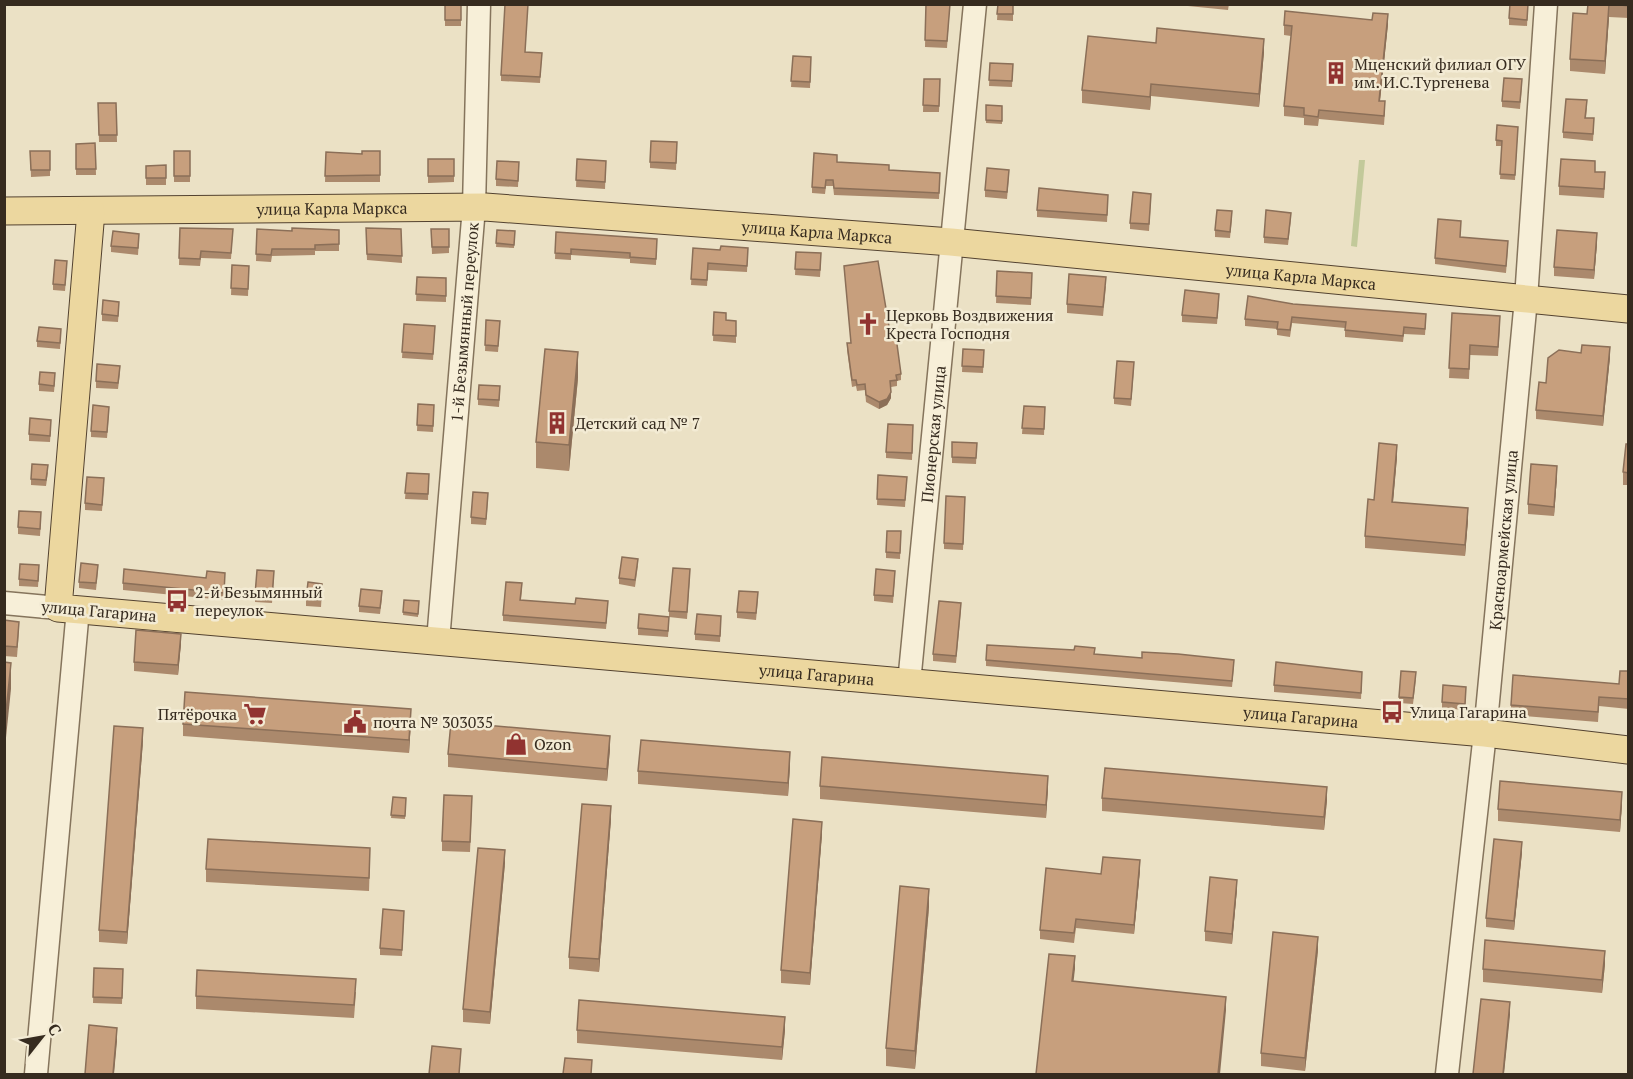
<svg xmlns="http://www.w3.org/2000/svg" width="1633" height="1079" font-family="'PT Serif',serif">
<rect width="100%" height="100%" fill="#ebe1c5"/>
<polygon fill="#c2c99a" points="1359,160 1365,160 1357,247 1351,246"/>
<g fill="none" stroke-linecap="round" stroke-linejoin="round">
<g stroke="#85745c" stroke-width="25">
<g id="minor">
<polyline points="4,603 58,608"/>
<path id="s1" d="M438,641L474,207L479,4"/>
<path id="s2" d="M909,683L975,4"/>
<polyline points="36,1074 78,609"/>
<path id="s3" d="M1447,1074L1485,733L1526,299L1546,4"/>
</g>
</g>
<g stroke="#534230" stroke-width="29">
<g id="major">
<path id="s4" d="M4,211L485,207L951,242L1628,309"/>
<path id="s5" d="M91,211L58,608L1485,733L1628,750"/>
</g>
</g>
<use href="#minor" stroke="#f7efd8" stroke-width="22"/>
<use href="#major" stroke="#ecd79f" stroke-width="27"/>
</g>
<g fill="#ab896c">
<rect x="445" y="4" width="16" height="22"/>
<polygon points="926,4 950,4 947,48 925,47"/>
<polygon points="998,4 1013,4 1013,21 997,20"/>
<polygon points="1168,4 1229,4 1228,10"/>
<polygon points="1588,4 1629,4 1629,18 1609,17 1605,74 1570,71 1570,59 1587,14"/>
<polygon points="1528,5 1527,26 1509,25 1509,18"/>
<polygon points="1372,20 1388,24 1380,101 1385,111 1384,125 1319,119 1318,126 1304,125 1304,118 1284,116 1284,106 1291,36 1284,35 1284,25"/>
<polygon points="1156,43 1264,52 1259,107 1151,96 1150,110 1082,103 1082,90"/>
<polygon points="525,52 542,53 540,83 501,81 501,75"/>
<polygon points="793,56 811,57 810,88 791,87"/>
<polygon points="990,63 1013,64 1012,87 989,86"/>
<polygon points="924,79 940,79 939,112 923,112"/>
<polygon points="1522,85 1520,109 1502,107 1502,101"/>
<polygon points="98,103 116,103 117,142 99,142"/>
<polygon points="986,105 1002,106 1002,124 986,123"/>
<polygon points="1587,107 1586,118 1594,125 1593,141 1563,138 1563,132"/>
<polygon points="1518,127 1515,180 1500,179 1502,146 1496,146 1496,140"/>
<polygon points="677,142 676,170 650,168 650,162"/>
<polygon points="95,143 96,175 76,175 76,144"/>
<polygon points="30,151 50,151 50,176 31,177"/>
<rect x="174" y="151" width="16" height="31"/>
<polygon points="380,151 380,182 325,182 326,152 362,154"/>
<polygon points="428,159 454,159 454,182 428,183"/>
<polygon points="577,159 606,161 605,189 576,187"/>
<polygon points="519,162 518,187 496,186 496,179"/>
<polygon points="837,162 889,170 940,179 939,199 834,195 833,186 826,186 825,194 812,193 812,187"/>
<polygon points="166,165 166,185 146,185 146,166"/>
<polygon points="1595,172 1605,182 1604,198 1559,195 1559,186"/>
<polygon points="1009,176 1007,199 985,197 985,190"/>
<polygon points="1108,201 1107,222 1037,217 1037,210"/>
<polygon points="1151,201 1149,231 1130,229 1130,223"/>
<polygon points="1232,218 1230,238 1215,237 1215,230"/>
<polygon points="1291,219 1288,245 1264,243 1264,237"/>
<polygon points="1461,227 1460,237 1508,247 1506,273 1435,264 1435,258"/>
<polygon points="180,228 233,229 231,259 201,258 200,266 179,265"/>
<polygon points="366,228 401,229 402,263 367,260"/>
<polygon points="257,229 292,231 339,230 339,251 315,251 315,255 272,256 271,262 256,261"/>
<polygon points="431,229 449,229 449,253 432,254"/>
<polygon points="497,230 515,231 514,248 496,247"/>
<polygon points="556,232 657,239 656,265 630,263 630,259 571,255 571,260 555,259"/>
<polygon points="139,240 138,255 111,252 111,246"/>
<polygon points="1597,243 1594,279 1554,276 1554,267"/>
<polygon points="693,248 720,250 748,248 747,272 708,270 707,286 691,285"/>
<polygon points="796,252 821,260 820,277 795,275"/>
<polygon points="232,265 249,266 248,296 231,295"/>
<polygon points="844,266 891,338 901,374 901,380 897,381 897,386 891,387 891,398 887,405 879,409 866,402 865,390 857,391 856,386 852,387 847,350 847,343 851,343"/>
<polygon points="67,267 65,291 53,290 53,284"/>
<polygon points="997,271 1032,273 1031,305 996,303"/>
<polygon points="417,277 446,278 446,302 416,301"/>
<polygon points="1106,286 1103,316 1067,313 1067,304"/>
<polygon points="1219,300 1217,324 1182,322 1182,315"/>
<polygon points="1293,304 1426,321 1425,335 1404,334 1403,342 1345,337 1345,328 1292,323 1290,337 1277,335 1277,329 1245,326 1245,319"/>
<polygon points="119,308 118,322 102,321 102,314"/>
<polygon points="714,312 726,320 736,321 736,343 713,341"/>
<polygon points="1452,313 1500,325 1498,356 1470,355 1469,379 1449,378"/>
<polygon points="486,320 500,327 498,352 485,351"/>
<polygon points="404,324 435,326 433,360 402,358"/>
<polygon points="61,335 60,349 37,347 37,341"/>
<polygon points="963,349 984,350 983,373 962,372"/>
<polygon points="1610,357 1603,426 1536,419 1536,410 1546,383"/>
<polygon points="1134,368 1131,406 1114,404 1114,398"/>
<polygon points="120,373 118,389 96,388 96,381"/>
<polygon points="578,378 569,471 536,468 536,442"/>
<polygon points="55,380 54,392 39,391 39,384"/>
<polygon points="500,392 499,407 478,405 478,399"/>
<polygon points="418,404 434,411 433,432 417,431"/>
<polygon points="1024,406 1045,407 1044,435 1022,434"/>
<polygon points="109,413 107,438 91,437 91,431"/>
<polygon points="913,425 912,460 886,458 886,452"/>
<polygon points="51,426 50,442 29,441 29,434"/>
<polygon points="952,442 977,443 976,464 952,463"/>
<polygon points="1629,444 1629,485 1623,485 1623,472"/>
<polygon points="1397,457 1393,502 1468,520 1465,556 1365,548 1365,536 1374,500"/>
<polygon points="48,472 46,486 31,485 31,479"/>
<polygon points="407,473 429,474 428,500 405,499"/>
<polygon points="878,475 907,477 905,507 877,505"/>
<polygon points="1557,476 1554,516 1528,514 1528,504"/>
<polygon points="104,485 102,511 85,510 85,503"/>
<polygon points="965,497 963,550 944,549 944,543"/>
<polygon points="488,500 486,525 471,524 471,517"/>
<polygon points="41,519 40,536 18,534 18,527"/>
<polygon points="901,531 900,559 886,558 886,552"/>
<polygon points="638,565 635,587 619,584 619,578"/>
<polygon points="98,571 96,590 79,588 79,582"/>
<polygon points="39,572 38,587 19,586 19,579"/>
<polygon points="690,576 687,619 669,617 669,611"/>
<polygon points="895,577 893,603 874,601 874,595"/>
<polygon points="206,578 225,579 224,600 123,590 123,583"/>
<polygon points="274,578 272,603 255,602 255,595"/>
<polygon points="522,589 521,600 608,607 606,629 503,621 503,615"/>
<polygon points="322,590 321,607 306,606 306,599"/>
<polygon points="382,598 380,614 359,612 359,606"/>
<polygon points="758,599 756,620 737,618 737,612"/>
<polygon points="404,600 419,601 418,617 403,615"/>
<polygon points="961,610 956,663 933,661 933,654"/>
<polygon points="1629,619 1629,644 1627,644"/>
<polygon points="4,620 19,631 17,657 4,656"/>
<polygon points="721,622 720,642 695,640 695,634"/>
<polygon points="669,623 668,637 638,635 638,628"/>
<polygon points="181,643 178,675 134,671 134,662"/>
<polygon points="1095,654 1234,666 1232,687 986,666 986,660"/>
<polygon points="1629,671 1629,709 1599,706 1598,722 1511,715 1511,705 1619,684"/>
<polygon points="1362,679 1361,699 1274,692 1274,685"/>
<polygon points="1416,679 1413,704 1399,703 1399,697"/>
<polygon points="1466,694 1465,710 1442,708 1442,702"/>
<polygon points="411,721 409,753 183,736 183,724"/>
<polygon points="143,741 127,944 99,942 99,930"/>
<polygon points="610,749 607,781 448,767 448,754"/>
<polygon points="790,765 788,796 638,784 638,771"/>
<polygon points="820,786 1048,788 1046,818 820,799"/>
<polygon points="393,797 406,798 405,819 391,818"/>
<polygon points="1102,798 1327,800 1324,830 1102,811"/>
<polygon points="1622,804 1620,832 1498,821 1498,809"/>
<polygon points="472,806 470,852 442,851 442,841"/>
<polygon points="611,819 599,972 569,969 569,957"/>
<polygon points="822,834 810,985 781,983 781,970"/>
<polygon points="1522,852 1514,930 1486,927 1486,918"/>
<polygon points="370,860 369,891 206,882 206,869"/>
<polygon points="505,863 490,1024 463,1022 463,1009"/>
<polygon points="1140,870 1134,934 1076,928 1074,943 1040,939 1040,930 1101,874"/>
<polygon points="1237,889 1232,944 1205,941 1205,931"/>
<polygon points="929,907 915,1069 886,1066 886,1048"/>
<polygon points="404,917 402,956 380,955 380,948"/>
<polygon points="1318,950 1305,1071 1261,1066 1261,1053"/>
<polygon points="1605,964 1602,993 1483,982 1483,969"/>
<polygon points="94,968 123,969 122,1004 93,1003"/>
<polygon points="356,992 354,1018 196,1009 196,996"/>
<polygon points="577,1030 785,1030 782,1060 577,1043"/>
</g>
<g fill="#8b6f58">
<polygon points="1609,4 1609,17 1605,74 1605,61"/>
<polygon points="1388,14 1388,24 1379,110 1379,101"/>
<polygon points="1264,39 1264,52 1259,107 1259,94"/>
<polygon points="1151,84 1151,96 1150,110 1150,97"/>
<polygon points="1597,233 1597,243 1594,279 1594,270"/>
<polygon points="1610,347 1610,357 1603,426 1603,416"/>
<polygon points="578,352 578,378 569,471 569,445"/>
<polygon points="891,392 891,398 887,405 879,409 879,402"/>
<polygon points="1397,445 1397,457 1392,513 1392,502"/>
<polygon points="1557,466 1557,476 1554,516 1554,507"/>
<polygon points="1468,508 1468,520 1465,556 1465,545"/>
<polygon points="181,634 181,643 178,675 178,665"/>
<polygon points="11,663 11,689 4,757 4,731"/>
<polygon points="411,709 411,721 409,753 409,740"/>
<polygon points="143,728 143,741 127,944 127,932"/>
<polygon points="610,736 610,749 607,781 607,769"/>
<polygon points="790,752 790,765 788,796 788,783"/>
<polygon points="1048,776 1048,788 1046,818 1046,805"/>
<polygon points="1327,787 1327,800 1324,830 1324,817"/>
<polygon points="1622,792 1622,804 1620,832 1620,820"/>
<polygon points="611,806 611,819 599,972 599,959"/>
<polygon points="822,822 822,834 810,985 810,973"/>
<polygon points="1522,842 1522,852 1514,930 1514,921"/>
<polygon points="505,850 505,863 490,1024 490,1012"/>
<polygon points="1140,860 1140,870 1134,934 1134,925"/>
<polygon points="1237,880 1237,889 1232,944 1232,934"/>
<polygon points="929,889 929,907 915,1069 915,1051"/>
<polygon points="1318,937 1318,950 1305,1071 1305,1058"/>
<polygon points="1605,951 1605,964 1602,993 1602,980"/>
<polygon points="1075,956 1075,969 1072,994 1072,981"/>
<polygon points="1226,997 1226,1010 1220,1074 1218,1074"/>
<polygon points="1510,1002 1510,1015 1504,1074 1503,1074"/>
<polygon points="785,1017 785,1030 782,1060 782,1047"/>
<polygon points="117,1028 117,1041 114,1074 113,1074"/>
</g>
<g fill="#c79f7d" stroke="#8b6f58" stroke-width="1.5">
<rect x="445" y="4" width="16" height="16"/>
<polygon points="505,4 528,4 525,52 542,53 540,77 501,75"/>
<polygon points="926,4 950,4 947,41 925,40"/>
<polygon points="998,4 1013,4 1013,14 997,14"/>
<polygon points="1510,4 1528,4 1527,20 1509,18"/>
<polygon points="1588,4 1609,4 1605,61 1570,59 1573,13 1587,14"/>
<polygon points="1610,4 1629,4 1629,6"/>
<polygon points="1285,11 1372,20 1373,13 1388,14 1379,101 1385,101 1384,116 1319,110 1318,117 1304,115 1304,108 1284,106 1292,26 1284,25"/>
<polygon points="1157,28 1264,39 1259,94 1151,84 1150,97 1082,90 1088,36 1156,43"/>
<polygon points="793,56 811,57 810,82 791,81"/>
<polygon points="990,63 1013,64 1012,81 989,80"/>
<polygon points="1504,78 1522,79 1520,102 1502,101"/>
<polygon points="924,79 940,79 939,106 923,105"/>
<polygon points="1566,99 1587,100 1585,118 1594,118 1593,134 1563,132"/>
<polygon points="98,103 116,103 117,135 99,135"/>
<polygon points="986,105 1002,106 1002,121 986,120"/>
<polygon points="1497,125 1518,127 1515,175 1500,174 1502,141 1496,140"/>
<polygon points="651,141 677,142 676,163 650,162"/>
<polygon points="95,143 96,169 76,169 76,144"/>
<polygon points="30,151 50,151 50,170 31,170"/>
<rect x="174" y="151" width="16" height="25"/>
<polygon points="362,151 380,151 380,175 325,176 326,152 362,154"/>
<polygon points="814,153 837,155 837,162 889,165 889,170 940,173 939,193 834,188 833,180 826,180 825,188 812,187"/>
<rect x="428" y="159" width="26" height="17"/>
<polygon points="577,159 606,161 605,182 576,180"/>
<polygon points="1561,159 1595,161 1595,172 1605,172 1604,189 1559,186"/>
<polygon points="497,161 519,162 518,181 496,179"/>
<polygon points="166,165 166,178 146,178 146,166"/>
<polygon points="987,168 1009,170 1007,192 985,190"/>
<polygon points="1039,188 1108,195 1107,215 1037,210"/>
<polygon points="1133,192 1151,194 1149,224 1130,223"/>
<polygon points="1217,210 1232,211 1230,232 1215,230"/>
<polygon points="1266,210 1291,213 1288,239 1264,237"/>
<polygon points="1438,219 1461,221 1460,237 1508,241 1506,266 1435,258"/>
<polygon points="180,228 233,229 231,253 201,251 200,259 179,258"/>
<polygon points="292,228 339,230 339,244 315,245 315,249 272,249 271,255 256,254 257,229 292,231"/>
<polygon points="366,228 401,229 402,256 367,254"/>
<polygon points="431,229 449,229 449,247 432,247"/>
<polygon points="497,230 515,231 514,245 496,243"/>
<polygon points="1557,230 1597,233 1594,270 1554,267"/>
<polygon points="113,231 139,234 138,248 111,246"/>
<polygon points="556,232 657,239 656,259 630,257 630,253 571,249 571,254 555,253"/>
<polygon points="721,246 748,248 747,266 708,263 707,280 691,279 693,248 720,250"/>
<polygon points="796,252 821,253 820,270 795,269"/>
<polygon points="55,260 67,261 65,285 53,284"/>
<polygon points="878,261 891,338 896,337 901,374 896,375 897,380 890,381 891,392 887,399 879,402 866,395 865,384 857,385 856,380 852,380 847,343 851,343 844,266"/>
<polygon points="232,265 249,266 248,289 231,288"/>
<polygon points="997,271 1032,273 1031,298 996,296"/>
<polygon points="1069,274 1106,277 1103,307 1067,304"/>
<polygon points="417,277 446,278 446,296 416,294"/>
<polygon points="1185,290 1219,294 1217,318 1182,315"/>
<polygon points="1248,296 1293,304 1426,314 1425,329 1404,327 1403,336 1345,330 1346,322 1292,317 1290,330 1277,329 1278,322 1245,319"/>
<polygon points="103,300 119,302 118,316 102,314"/>
<polygon points="714,312 726,313 726,320 736,321 736,336 713,335"/>
<polygon points="1452,313 1500,316 1498,347 1470,345 1469,369 1449,368"/>
<polygon points="486,320 500,321 498,346 485,345"/>
<polygon points="404,324 435,326 433,354 402,352"/>
<polygon points="39,327 61,329 60,343 37,341"/>
<polygon points="1582,345 1610,347 1603,416 1536,410 1539,382 1546,383 1548,358 1559,350 1581,353"/>
<polygon points="545,349 578,352 569,445 536,442"/>
<polygon points="963,349 984,350 983,367 962,366"/>
<polygon points="1117,361 1134,362 1131,399 1114,398"/>
<polygon points="97,364 120,366 118,383 96,381"/>
<polygon points="40,372 55,373 54,386 39,384"/>
<polygon points="479,385 500,386 499,400 478,399"/>
<polygon points="418,404 434,405 433,426 417,425"/>
<polygon points="93,405 109,407 107,432 91,431"/>
<polygon points="1024,406 1045,407 1044,429 1022,428"/>
<polygon points="30,418 51,420 50,436 29,434"/>
<polygon points="888,424 913,425 912,453 886,452"/>
<polygon points="952,442 977,443 976,458 952,457"/>
<polygon points="1379,443 1397,445 1392,502 1468,508 1465,545 1365,536 1368,499 1374,500"/>
<polygon points="1626,444 1629,444 1629,473 1623,472"/>
<polygon points="32,464 48,465 46,480 31,479"/>
<polygon points="1531,464 1557,466 1554,507 1528,504"/>
<polygon points="407,473 429,474 428,494 405,493"/>
<polygon points="878,475 907,477 905,500 877,499"/>
<polygon points="87,477 104,478 102,505 85,503"/>
<polygon points="473,492 488,493 486,519 471,517"/>
<polygon points="946,496 965,497 963,544 944,543"/>
<polygon points="19,511 41,512 40,529 18,527"/>
<polygon points="887,531 901,531 900,553 886,552"/>
<polygon points="622,557 638,559 635,580 619,578"/>
<polygon points="81,563 98,565 96,583 79,582"/>
<polygon points="20,564 39,565 38,581 19,579"/>
<polygon points="673,568 690,569 687,612 669,611"/>
<polygon points="124,569 206,578 207,571 225,573 224,593 123,583"/>
<polygon points="876,569 895,571 893,596 874,595"/>
<polygon points="257,570 274,571 272,597 255,595"/>
<polygon points="308,582 322,584 321,600 306,599"/>
<polygon points="506,582 522,583 520,600 575,604 576,598 608,601 606,623 503,615"/>
<polygon points="361,589 382,591 380,608 359,606"/>
<polygon points="739,591 758,592 756,613 737,612"/>
<polygon points="404,600 419,601 418,614 403,612"/>
<polygon points="939,601 961,603 956,656 933,654"/>
<polygon points="639,614 669,617 668,631 638,628"/>
<polygon points="697,614 721,616 720,636 695,634"/>
<polygon points="4,620 19,622 17,647 4,646"/>
<polygon points="136,630 181,634 178,665 134,662"/>
<polygon points="987,645 1074,650 1075,646 1095,648 1094,654 1142,658 1142,652 1178,654 1234,660 1232,681 986,660"/>
<polygon points="4,662 11,663 4,731"/>
<polygon points="1276,662 1362,672 1361,693 1274,685"/>
<polygon points="1401,671 1416,672 1413,698 1399,697"/>
<polygon points="1620,671 1629,671 1629,699 1599,697 1598,712 1511,705 1513,675 1619,684"/>
<polygon points="1443,685 1466,687 1465,704 1442,702"/>
<polygon points="185,692 411,709 409,740 183,724"/>
<polygon points="451,722 610,736 607,769 448,754"/>
<polygon points="114,726 143,728 127,932 99,930"/>
<polygon points="641,740 790,752 788,783 638,771"/>
<polygon points="822,757 1048,776 1046,805 820,786"/>
<polygon points="1105,768 1327,787 1324,817 1102,798"/>
<polygon points="1500,781 1622,792 1620,820 1498,809"/>
<polygon points="444,795 472,796 470,842 442,841"/>
<polygon points="393,797 406,798 405,816 391,815"/>
<polygon points="582,804 611,806 599,959 569,957"/>
<polygon points="793,819 822,822 810,973 781,970"/>
<polygon points="208,839 370,848 369,878 206,869"/>
<polygon points="1494,839 1522,842 1514,921 1486,918"/>
<polygon points="478,848 505,850 490,1012 463,1009"/>
<polygon points="1103,857 1140,860 1134,925 1076,919 1074,933 1040,930 1046,868 1101,874"/>
<polygon points="1210,877 1237,880 1232,934 1205,931"/>
<polygon points="900,886 929,889 915,1051 886,1048"/>
<polygon points="383,909 404,911 402,950 380,948"/>
<polygon points="1273,932 1318,937 1305,1058 1261,1053"/>
<polygon points="1485,940 1605,951 1602,980 1483,969"/>
<polygon points="1049,954 1075,956 1072,981 1226,997 1218,1074 1036,1074"/>
<polygon points="94,968 123,969 122,998 93,997"/>
<polygon points="197,970 356,979 354,1005 196,996"/>
<polygon points="1481,999 1510,1002 1503,1074 1473,1074"/>
<polygon points="579,1000 785,1017 782,1047 577,1030"/>
<polygon points="89,1025 117,1028 113,1074 85,1074"/>
<polygon points="432,1046 461,1049 459,1074 429,1074"/>
<polygon points="565,1058 592,1060 591,1074 563,1074"/>
</g>
<defs>
<g id="building-bare" transform="scale(1.8)"><path d="M-4-6H4V6H1V3H-1V6H-4ZM-2.5-4.3h1.7v1.8h-1.7ZM.8-4.3h1.7v1.8H.8ZM-2.5-1h1.7V.8h-1.7ZM.8-1h1.7V.8H.8Z" fill="#913330" stroke="#f3ebd4" stroke-width="2.5" paint-order="stroke"/></g>
<g id="church-bare" transform="scale(1.8)"><path d="M-1.2-6h2.4v3.5h3.3v2.4h-3.3V6h-2.4V-.1h-3.3v-2.4h3.3Z" fill="#913330" stroke="#f3ebd4" stroke-width="2.5" paint-order="stroke"/></g>
<g id="bus-bare" transform="scale(1.8)"><path d="M-5-6H5V4H4V6H2V4H-2V6H-4V4H-5ZM-3.5-4V0h7V-4ZM-3.5 1.2v1.5H-2V1.2ZM2 1.2v1.5H3.5V1.2Z" fill="#913330" stroke="#f3ebd4" stroke-width="2.5" paint-order="stroke"/></g>
<g id="supermarket-bare" transform="scale(1.8)"><path d="M-6-5.5h2.5l.6 2H6L4.5 2H-2.5L-4.4-4H-6ZM-1.5 3.2a1.3 1.3 0 1 0 .1 0ZM3 3.2a1.3 1.3 0 1 0 .1 0Z" fill="#913330" stroke="#f3ebd4" stroke-width="2.5" paint-order="stroke"/></g>
<g id="civic-bare" transform="scale(1.8)"><path d="M-.6-6.5H3V-4.5H.6V-3L4-1V1h2V6H-6V1h2V-1L-.6-3ZM-1.2 2.5V6h2.4V2.5Z" fill="#913330" stroke="#f3ebd4" stroke-width="2.5" paint-order="stroke"/></g>
<g id="shop-bare" transform="scale(1.8)"><path d="M-5-2.5h2.3a2.7 3.5 0 0 1 5.4 0H5L5.5 6h-11ZM-1.5-2.5h3a1.5 2.3 0 0 0-3 0Z" fill="#913330" stroke="#f3ebd4" stroke-width="2.5" paint-order="stroke"/></g>
</defs>
<g fill-rule="evenodd">
<use href="#building-bare" x="1336" y="73"/>
<use href="#church-bare" x="868" y="324"/>
<use href="#building-bare" x="557" y="423"/>
<use href="#bus-bare" x="177" y="601"/>
<use href="#bus-bare" x="1392" y="712"/>
<use href="#supermarket-bare" x="255" y="714"/>
<use href="#civic-bare" x="355" y="722"/>
<use href="#shop-bare" x="516" y="744"/>
</g>
<g text-anchor="middle" dominant-baseline="central" stroke-width="5" stroke-linejoin="round" paint-order="stroke">
<g font-size="16" fill="#362b1f" stroke="#f3ebd4" text-anchor="start">
<text x="1354" y="64">Мценский филиал ОГУ<tspan x="1354" dy="18">им. И.С.Тургенева</tspan></text>
<text x="886" y="315">Церковь Воздвижения<tspan x="886" dy="18">Креста Господня</tspan></text>
<text x="575" y="423">Детский сад № 7</text>
<text x="195" y="592">2-й Безымянный<tspan x="195" dy="18">переулок</tspan></text>
<text x="1410" y="712">Улица Гагарина</text>
<text x="237" y="714" text-anchor="end">Пятёрочка</text>
<text x="373" y="722">почта № 303035</text>
<text x="534" y="744">Ozon</text>
</g>
<g font-size="16" fill="#362b1f" stroke="#f3ebd4">
<text stroke="none"><textPath href="#s4" startOffset="328">улица Карла Маркса</textPath></text>
<text stroke="none"><textPath href="#s4" startOffset="814">улица Карла Маркса</textPath></text>
<text stroke="none"><textPath href="#s4" startOffset="1300">улица Карла Маркса</textPath></text>
<text stroke="none"><textPath href="#s1" startOffset="320">1-й Безымянный переулок</textPath></text>
<text stroke="none"><textPath href="#s2" startOffset="250">Пионерская улица</textPath></text>
<text stroke="none"><textPath href="#s3" startOffset="537">Красноармейская улица</textPath></text>
<text transform="translate(99 611) rotate(5)">улица Гагарина</text>
<text stroke="none"><textPath href="#s5" startOffset="1160">улица Гагарина</textPath></text>
<text stroke="none"><textPath href="#s5" startOffset="1646">улица Гагарина</textPath></text>
</g>
</g>
<rect width="1633" height="1079" fill="none" stroke="#362b1f" stroke-width="12"/>
<g transform="translate(42 1037) rotate(59)" stroke="#f3ebd4" stroke-width="4.5" paint-order="stroke">
<path d="M0-4.5L10 22L0 15L-10 22Z" fill="#362b1f"/>
<text y="-9" font-size="16" font-weight="bold" text-anchor="middle" fill="#362b1f">С</text>
</g>
</svg>
